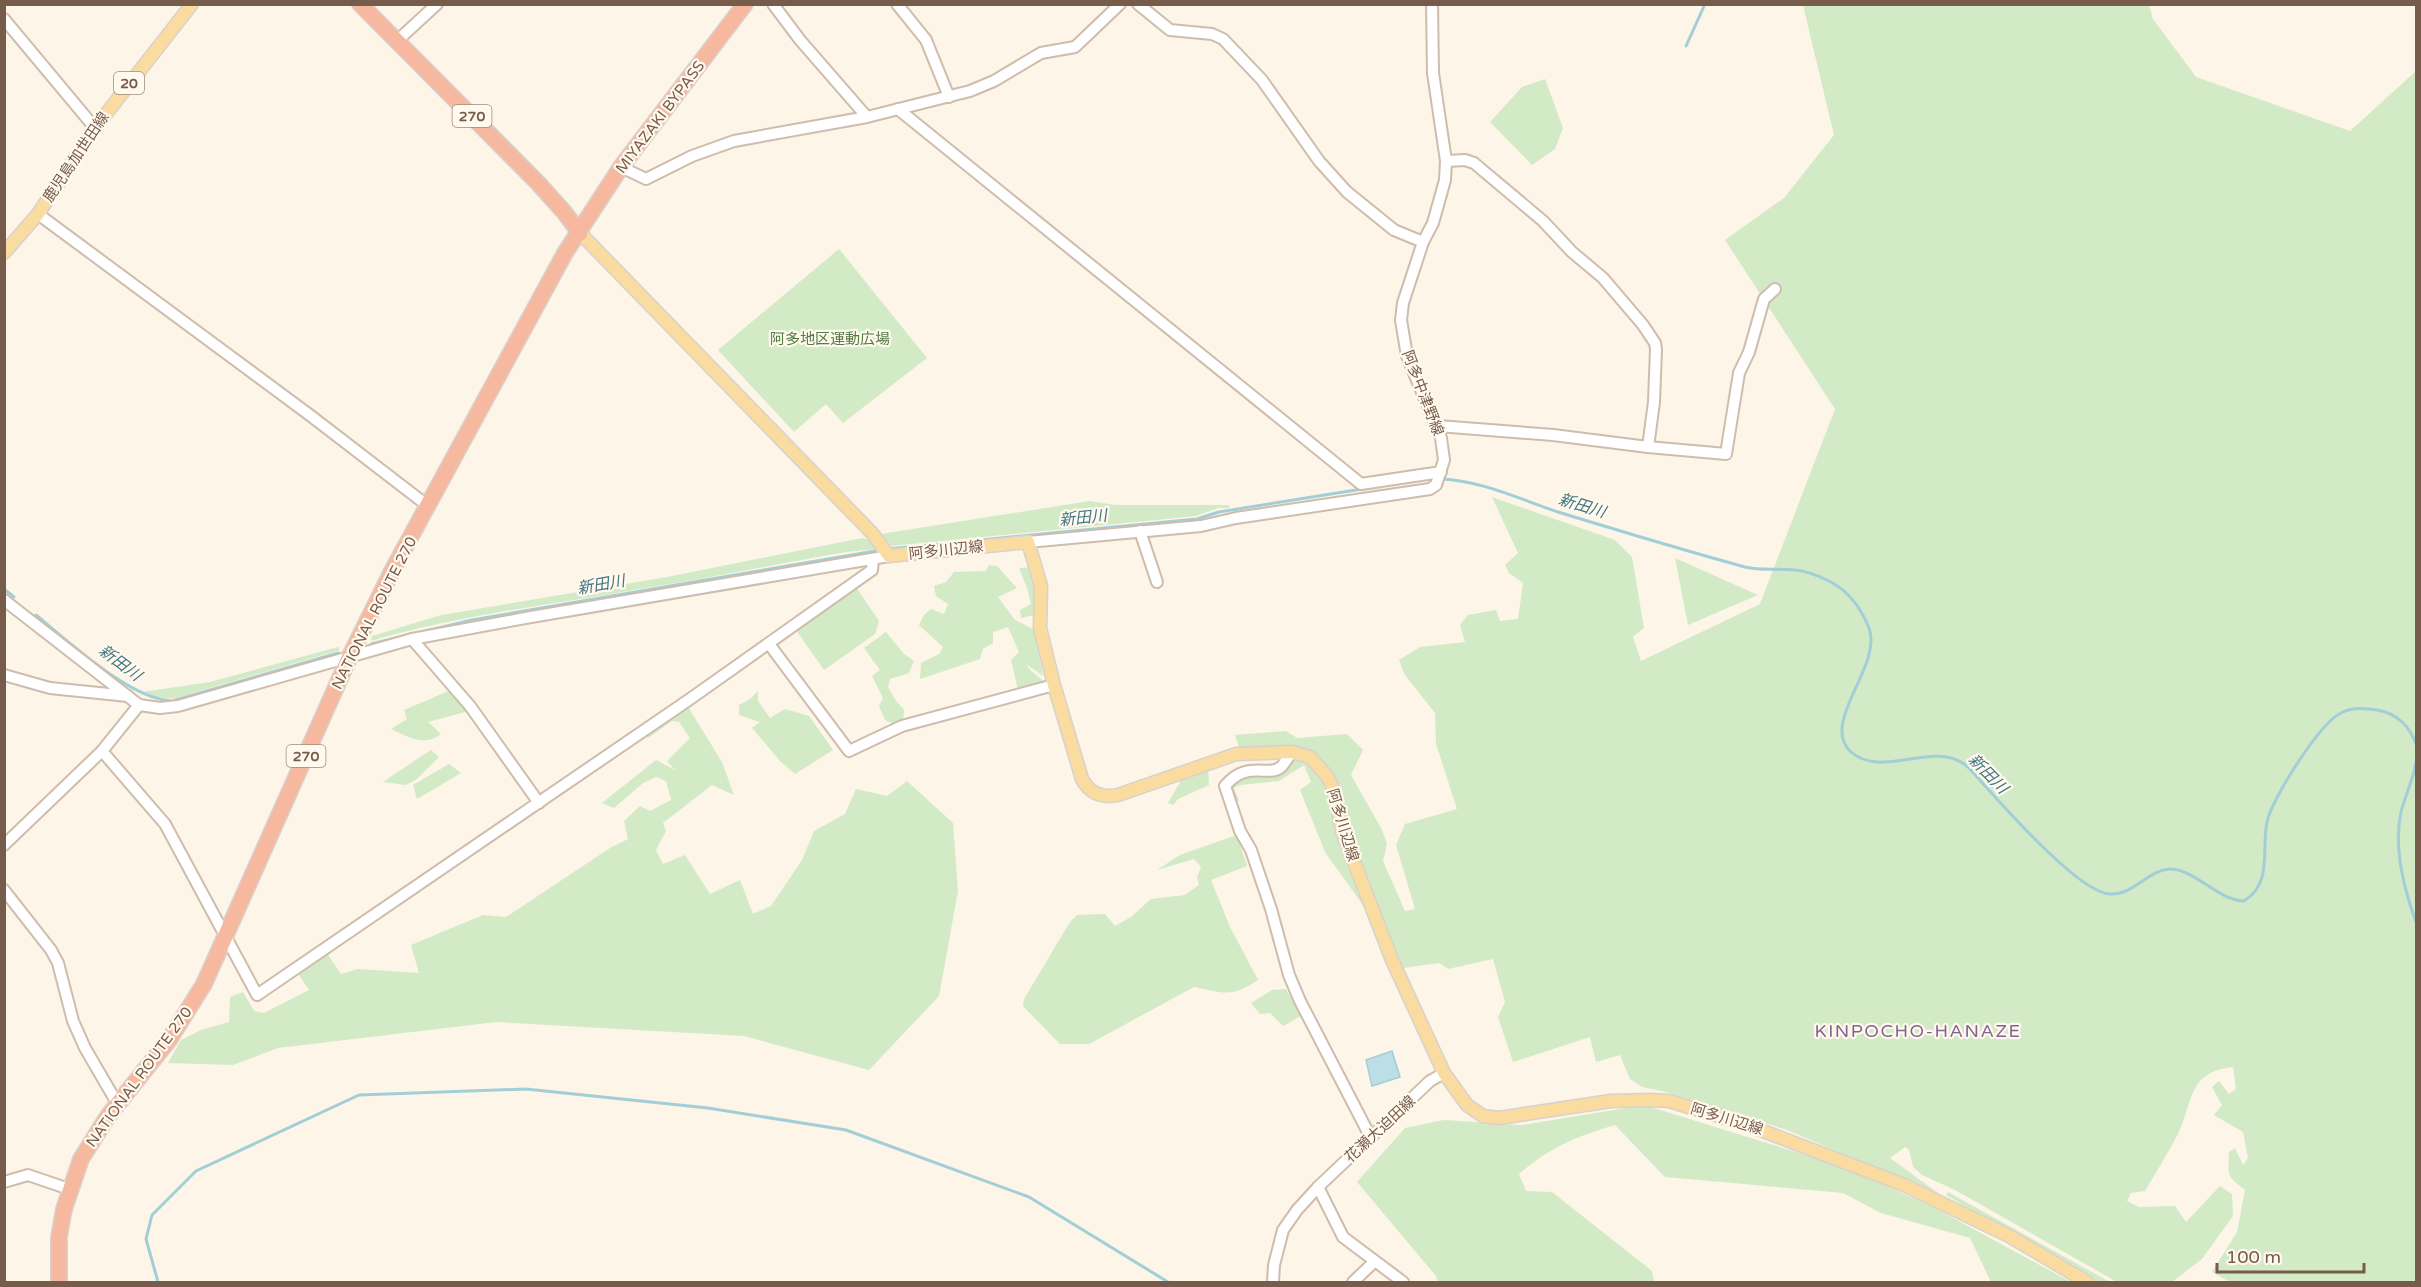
<svg xmlns="http://www.w3.org/2000/svg" width="2421" height="1287" font-family="'Varela Round','Noto Sans JP',sans-serif">
<rect width="100%" height="100%" fill="#fcf5e8"/>
<g fill="#d3eac6">
<path d="M1803,5H2149L2153,19L2196,77L2350,131L2416,71V1282H2230L2212,1272L2237,1232L2245,1190C2226,1175 2228,1176 2229,1152L2235,1148L2243,1165L2248,1158L2243,1132L2214,1115L2222,1105L2212,1087L2219,1081L2229,1094L2236,1089L2233,1067C2187,1072 2194,1101 2178,1134C2168,1153 2156,1172 2145,1191L2131,1193L2127,1201L2139,1207L2175,1206L2186,1222L2220,1186L2232,1194L2233,1216L2202,1259L2172,1282H2117L1955,1190L1922,1175L1913,1167L1909,1150L1905,1147L1890,1158L1945,1198L1969,1213L1890,1174L1787,1130L1666,1092L1642,1087L1630,1079L1620,1055L1596,1062L1590,1037L1513,1062L1498,1017L1505,1002L1493,959L1448,969L1439,963L1403,968L1360,901L1325,852L1300,790L1311,782L1304,765L1279,781L1240,785L1234,788L1239,801L1234,802L1229,786C1243,773 1264,774 1281,773L1291,747L1239,748L1235,735L1286,731L1297,738L1347,734L1363,750L1351,775L1382,830L1387,844L1383,861L1405,911L1415,909L1396,845L1405,824L1457,809L1436,744L1435,713L1405,675L1399,660L1420,647L1465,642L1460,625L1468,615L1496,610L1500,621L1518,619L1523,583L1509,573L1505,565L1518,553L1492,497L1615,540L1632,557L1644,628L1633,637L1641,661L1760,604L1835,409L1725,240L1784,198L1834,135Z"/>
<polygon points="1545,79 1563,128 1555,149 1532,165 1490,122 1522,87"/>
<polygon points="839,249 927,358 843,423 826,404 794,432 718,350"/>
<polygon points="1090,501 1115,505 1229,505 1229,508 1218,508 1196,516 891,546 881,534"/>
<path d="M862,538L871,540L877,549L846,552C777,564 709,578 640,589C550,605 459,615 371,641L372,636L441,615L667,577Z"/>
<polygon points="1675,558 1758,595 1688,625"/>
<polygon points="989,565 997,566 1017,588 998,597 1015,620 1035,630 1043,676 1026,664 1031,671 1046,683 1018,690 1011,660 1019,652 1008,627 993,632 993,643 983,649 980,659 920,679 921,663 939,654 943,647 919,625 924,615 931,609 944,614 948,604 936,596 934,586 946,582 954,572 986,571"/>
<polygon points="1032,567 1037,588 1035,615 1021,618 1020,610 1031,604 1027,588 1019,568"/>
<polygon points="856,587 879,621 875,634 824,670 796,630"/>
<polygon points="886,632 904,654 914,661 909,673 890,679 888,687 896,701 904,710 903,721 896,725 885,720 879,706 883,698 872,676 880,670 864,648"/>
<polygon points="338,647 340,650 175,698 160,699 142,692 210,682"/>
<path d="M451,690L469,711L428,722L441,734C424,747 408,737 391,729L407,719L404,710Z"/>
<polygon points="758,691 758,701 770,718 785,709 809,716 833,750 795,774 780,761 752,728 760,722 739,715 739,705 750,699"/>
<polygon points="688,707 722,762 734,795 712,785 663,823 666,831 656,850 663,864 685,855 710,894 740,880 753,914 771,906 802,860 814,831 845,814 856,789 887,796 907,781 953,823 958,891 939,996 869,1070 744,1036 496,1022 278,1048 233,1065 168,1063 181,1040 201,1030 229,1022 230,997 243,992 254,1011 264,1013 309,990 299,975 327,953 341,974 358,969 419,973 411,945 483,915 506,917 610,848 628,839 624,821 640,806 650,811 671,800 666,781 656,777 643,783 614,808 602,803 656,760 675,770 667,761 690,738 679,722 672,721 648,738 644,735"/>
<polygon points="431,750 439,757 417,779 406,785 383,782"/>
<polygon points="449,764 461,773 417,799 413,785"/>
<polygon points="1208,769 1209,785 1178,799 1173,805 1168,803 1182,779"/>
<path d="M1237,835L1247,866L1211,880L1230,927L1258,980C1231,998 1224,993 1194,987L1089,1044H1060L1023,1006L1024,999L1070,922L1077,915L1105,914L1115,926L1131,917L1151,899L1185,895L1199,885L1197,877L1201,867L1194,859L1157,870L1180,855Z"/>
<polygon points="1286,989 1301,1016 1283,1026 1270,1013 1260,1014 1251,1003 1272,990"/>
<path d="M1644,1105L1841,1166L1933,1207L2071,1282H1991L1970,1238L1881,1213L1843,1193L1665,1177L1615,1125C1575,1137 1551,1147 1519,1174L1526,1191L1552,1192L1652,1271L1654,1282H1438L1436,1276L1357,1182L1405,1128L1444,1120L1522,1125Z"/>
<polygon points="1948,1192 2110,1282 2095,1282 2080,1274 1946,1195"/>
</g>
<polygon fill="#bcdfe6" stroke="#a2ced8" stroke-width="1.5" points="1392,1051 1400,1077 1372,1086 1366,1060"/>
<g fill="none" stroke-linecap="round" stroke-linejoin="round">
<g stroke="#a2ced8" stroke-width="3">
<polyline points="1686,46 1705,4"/>
<path d="M1441,479C1483,481 1519,499 1558,512C1620,531 1683,550 1745,567C1762,571 1778,568 1795,570C1807,571 1819,576 1829,581C1849,591 1861,608 1869,628C1883,666 1819,723 1851,752C1883,780 1935,738 1968,767C1993,794 2077,893 2110,894C2134,895 2147,871 2169,869C2194,868 2217,900 2244,901C2273,883 2261,850 2267,822C2272,798 2320,723 2341,713C2351,707 2366,708 2377,710C2397,713 2410,727 2416,744"/>
<polyline points="888,549 1197,519 1219,512 1381,486"/>
<polyline points="4,589 14,597"/>
<path d="M36,615C69,642 130,699 172,701L338,653"/>
<polyline points="371,644 472,620 881,550"/>
<path d="M2416,763C2413,780 2405,796 2401,812C2393,848 2404,889 2416,922"/>
<polyline points="158,1282 146,1239 152,1215 196,1171 359,1095 526,1089 708,1108 846,1130 1029,1197 1168,1282"/>
</g>
<g stroke="#cebdad" stroke-width="14">
<g id="minor">
<polyline points="773,4 800,40 867,117"/>
<polyline points="897,4 926,40 949,97"/>
<polyline points="1138,4 1170,30 1212,34 1223,39 1262,80 1319,161 1347,192 1394,230 1423,242"/>
<polyline points="4,19 95,128"/>
<polyline points="398,40 437,4"/>
<polyline points="898,109 1361,484 1441,472"/>
<polyline points="1446,161 1465,160 1474,163 1543,221 1572,252 1603,278 1643,325 1655,343 1656,349 1654,402 1648,447"/>
<polyline points="621,167 646,179 692,156 734,141 867,117 970,91 994,81 1041,53 1075,47 1120,4"/>
<polyline points="38,214 311,416 428,506"/>
<polyline points="1438,426 1553,435 1648,447 1726,454 1739,373 1749,352 1764,299 1775,289"/>
<polyline points="1140,531 1157,582"/>
<polyline points="1028,542 1201,526 1236,518 1430,489 1436,485 1444,460 1441,438 1407,356 1401,320 1403,303 1423,242 1433,223 1445,180 1446,161 1433,73 1432,4"/>
<polyline points="4,600 139,705 160,708 178,706 412,639 531,617 889,556"/>
<polyline points="412,639 470,706 539,803"/>
<polyline points="769,644 849,751 902,726 1054,685"/>
<polyline points="4,675 50,688 128,696"/>
<polyline points="102,751 165,824 257,995 690,699 872,570 873,559"/>
<path d="M1292,752C1288,757 1285,763 1281,767C1269,778 1247,759 1225,786L1240,831L1251,850L1271,909L1289,975L1300,1001L1371,1138"/>
<polyline points="4,845 102,751 139,705"/>
<polyline points="4,890 51,950 58,963 73,1021 85,1048 117,1103"/>
<polyline points="4,1182 28,1175 69,1189"/>
<polyline points="1318,1187 1343,1237 1403,1282"/>
<polyline points="1273,1282 1274,1265 1283,1230 1297,1210 1318,1187 1430,1081 1444,1073"/>
<polyline points="1353,1282 1374,1262"/>
</g>
</g>
<g stroke="#d9d1cd" stroke-width="15">
<g id="major">
<path d="M580,233L872,533L889,556L1028,542L1041,586L1040,628L1054,685L1082,779C1090,794 1102,798 1118,795L1236,754L1292,752L1310,757L1328,777L1334,791L1342,831L1392,960L1444,1073L1467,1105L1483,1116L1499,1118L1611,1101L1650,1100L1669,1101L1745,1124L1904,1185L2009,1236L2087,1282"/>
<polyline points="4,253 38,214 95,128 192,4"/>
</g>
</g>
<g stroke="#d9d1cd" stroke-width="18">
<g id="highway">
<polyline points="360,4 538,183 564,212 580,233"/>
<polyline points="59,1282 59,1237 64,1209 81,1159 108,1116 169,1040 204,984 349,658 392,571 565,253 621,167 745,4"/>
</g>
</g>
<use href="#minor" stroke="#fff" stroke-width="10"/>
<use href="#major" stroke="#fadca1" stroke-width="12"/>
<use href="#highway" stroke="#f6b99f" stroke-width="15"/>
</g>
<g text-anchor="middle" dominant-baseline="central" stroke-width="4.5" stroke-linejoin="round" paint-order="stroke">
<g fill="#fff9ee" stroke="#a08b7c" stroke-width="1.5">
<rect x="114" y="72" width="30" height="22" rx="4.5"/>
<rect x="452.5" y="105" width="39" height="22" rx="4.5"/>
<rect x="286.5" y="745" width="39" height="22" rx="4.5"/>
</g>
<g font-size="14" font-weight="bold" fill="#775c4b">
<text x="129" y="83">20</text>
<text x="472" y="116">270</text>
<text x="306" y="756">270</text>
</g>
<g font-size="15" fill="#775c4b" stroke="#fff9ee">
<text transform="translate(660 117) rotate(-53)">MIYAZAKI BYPASS</text>
<text transform="translate(76 157) rotate(-56)">鹿児島加世田線</text>
<text transform="translate(1423 393) rotate(69)">阿多中津野線</text>
<text transform="translate(946 550) rotate(-6)">阿多川辺線</text>
<text transform="translate(374 613) rotate(-63)">NATIONAL ROUTE 270</text>
<text transform="translate(1343 825) rotate(73)">阿多川辺線</text>
<text transform="translate(139 1077) rotate(-54)">NATIONAL ROUTE 270</text>
<text transform="translate(1727 1119) rotate(17)">阿多川辺線</text>
<text transform="translate(1380 1129) rotate(-43)">花瀬大迫田線</text>
</g>
<g font-size="15" fill="#527c43" stroke="#fff9ee">
<text x="830" y="339">阿多地区運動広場</text>
</g>
<g font-size="16" font-style="italic" fill="#427683" stroke="#fff9ee">
<text transform="translate(1582 506) rotate(17)">新田川</text>
<text transform="translate(1083 518) rotate(-6)">新田川</text>
<text transform="translate(601 585) rotate(-10)">新田川</text>
<text transform="translate(120 663) rotate(37)">新田川</text>
<text transform="translate(1988 774) rotate(45)">新田川</text>
</g>
<g font-size="18" letter-spacing="1.5" fill="#846393" stroke="#fff9ee">
<text x="1918" y="1031">KINPOCHO-HANAZE</text>
</g>
</g>
<rect width="2421" height="1287" fill="none" stroke="#775c4b" stroke-width="12"/>
<path d="M2217 1263v9h147v-9" fill="none" stroke="#775c4b" stroke-width="3"/>
<text x="2226" y="1263" font-size="18" fill="#775c4b" stroke="#fff9ee" stroke-width="4.5" paint-order="stroke">100 m</text>
</svg>
